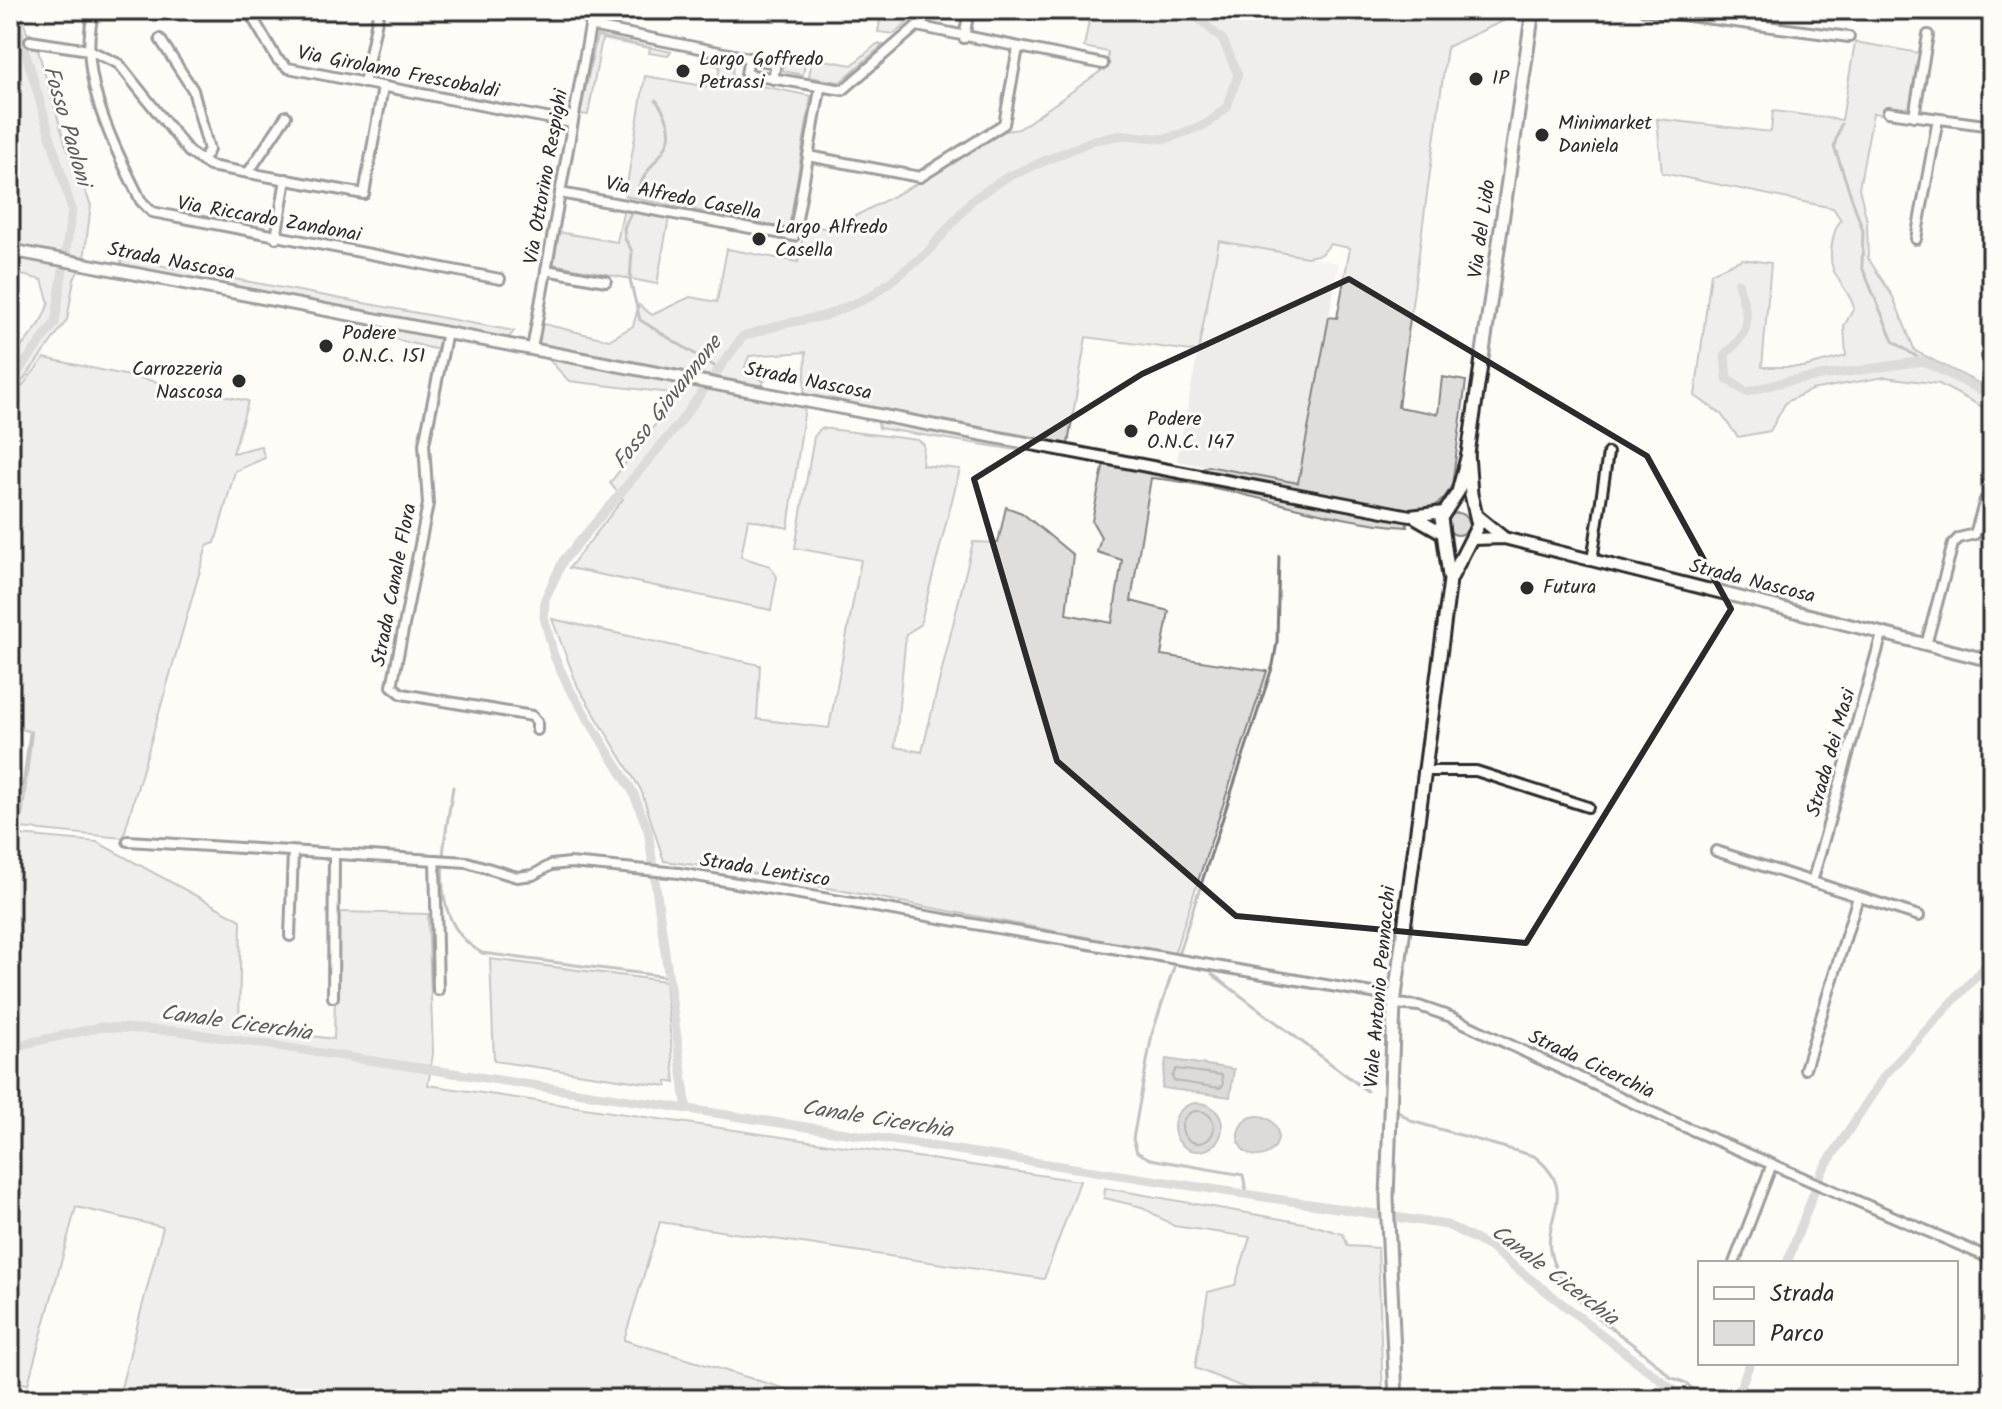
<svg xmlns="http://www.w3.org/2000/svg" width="2002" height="1409" font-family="Kalam,sans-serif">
<rect width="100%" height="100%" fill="#fdfcf7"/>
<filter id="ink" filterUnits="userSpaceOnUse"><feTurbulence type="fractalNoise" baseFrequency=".0125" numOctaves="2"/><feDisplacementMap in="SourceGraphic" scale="16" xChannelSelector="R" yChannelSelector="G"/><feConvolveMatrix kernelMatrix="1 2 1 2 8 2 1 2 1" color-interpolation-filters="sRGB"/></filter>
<g filter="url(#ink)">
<g fill="#edece8">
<polygon points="1219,241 1339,263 1298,483 1177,461"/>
<polygon points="1989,499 1992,500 1992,551 1976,547"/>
</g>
<g fill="#dfdeda" stroke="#858482" stroke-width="2">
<polygon points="10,10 20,10 27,33 31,34 31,45 37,47 66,146 91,205 84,260 74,279 67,320 10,398 10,361 40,324 49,303 42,280 10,272"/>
<polygon points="882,10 922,10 894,34 878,32"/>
<path d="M1091,10H1518V14L1447,47L1398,407L1438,414L1442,377L1466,381L1452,485C1443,504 1427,515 1406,513L1407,527C1320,521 1238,486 1151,478L1131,601L1169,611L1161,655L1267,671L1174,954L734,870L664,861L641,790L578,687L552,619L760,665L757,719L829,728L861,560L795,548L814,437L821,428L918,440L924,445L922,465L960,469L920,625L906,634L895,747L922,752L973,542L998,543L1006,507L1022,513L1073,555L1066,614L1112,623L1122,560L1097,552L1101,537L1092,521L1104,463L1186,478L1208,466L1298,483L1329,317L1337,318L1350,248L1330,244L1322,254L1307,257L1219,241L1198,352L1086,337L1068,444L1025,436L1023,451L879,428L875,408L804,395L806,352L749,356L744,370L764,381L757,398L805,407L788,528L748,519L741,557L770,566L777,577L771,610L569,568L623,499L610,483L679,394L569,381L536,346L540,323L609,340L633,326L639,305L652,315L690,297L717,302L727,249L798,262L805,225L831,229L922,181L1005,131L1019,129L1108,66V52L1084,47Z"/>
<polygon points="597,36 671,52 668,56 649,53 650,48 602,39 588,115 580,114"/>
<path d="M1855,42L1920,53L1910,118L1873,113L1859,188L1867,221L1868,258L1893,297L1915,351L1990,389L1992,382V412L1939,384L1885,377L1811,390L1786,402L1770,431L1738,437L1721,414L1695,396L1711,273L1742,259L1771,263L1762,367H1804L1846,356L1844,326L1854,308C1850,292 1838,283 1833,269C1828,256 1833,229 1841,220L1833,208L1662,173L1657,119L1771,132L1773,111L1842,120Z"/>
<polygon points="877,44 883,45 840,82 809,77 812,58 852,65"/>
<polygon points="784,53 806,56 803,75 783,71"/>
<polygon points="705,56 733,62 732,80 811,96 789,229 625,196 645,76 716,88 720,66 702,62 701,57"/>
<polygon points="624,208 669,217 657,284 553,264 557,232 617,242"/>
<polygon points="122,258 200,273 208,265 235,270 234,279 514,331 507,340 453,330 439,350 370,333 372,316 120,268"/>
<polygon points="44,358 248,401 233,453 261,446 265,458 235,471 215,543 207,546 123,838 21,828 32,732 10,726 10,402"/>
<circle cx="1458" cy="524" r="11"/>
<polygon points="19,835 97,842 241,920 239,1026 334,1039 337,912 428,914 433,1053 428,1085 1080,1181 1044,1279 660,1222 624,1340 819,1399 118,1399 163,1227 76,1207 28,1384 10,1381 10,907"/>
<polygon points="490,959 665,981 675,1083 667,1081 667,1086 494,1061"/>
<polygon points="1105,1188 1309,1224 1343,1234 1348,1246 1378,1248 1383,1399 1249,1399 1250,1390 1195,1368 1208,1292 1235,1285 1250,1237 1174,1226 1142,1207 1104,1198"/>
</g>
<g fill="#b5b4b1" stroke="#7e7d7b" stroke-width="2">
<polygon points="1166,1059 1234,1069 1230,1097 1162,1088"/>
<circle cx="1198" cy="1127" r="24"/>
<circle cx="1258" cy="1136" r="20"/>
</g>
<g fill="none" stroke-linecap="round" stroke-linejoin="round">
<g stroke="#626261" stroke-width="2">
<polygon points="1176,1069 1222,1075 1223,1085 1220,1088 1174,1081 1172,1077"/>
<circle cx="1198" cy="1127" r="16"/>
</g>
<g stroke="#7e7d7b" stroke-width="3">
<polyline points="1841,124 1834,146 1863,231 1862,267 1893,341 1923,361"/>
<path d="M635,196C649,152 691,149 656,100"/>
<polyline points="633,209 624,228 625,239 632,251 630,280 640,320 719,369"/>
<path d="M453,787C445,842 423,920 482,953L669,977"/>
<polyline points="10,886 30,733"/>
<polyline points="1212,974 1367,1091"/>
<path d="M1398,1111L1411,1121L1534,1156C1583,1194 1537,1219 1553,1262C1572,1312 1635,1338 1670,1377L1686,1383L1704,1399"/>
<polyline points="1247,1195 1243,1175 1150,1159 1137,1152 1133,1139 1152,1034 1273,665 1277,642 1279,556"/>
</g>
<g stroke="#b5b4b1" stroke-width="9">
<path d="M1738,283C1748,318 1755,329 1725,354L1727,379L1746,392L1787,381L1923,361L1992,396"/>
<polyline points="10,382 55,323 72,210 13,10"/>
<polyline points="10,1047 101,1027 178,1031 1447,1225 1488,1246 1685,1399"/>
<polyline points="687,1109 648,830 633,792 569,688 554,656 544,617 545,599 563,561 678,425 743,336 783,324 824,316 870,297 926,254 972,200 1007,177 1094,140 1124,135 1166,139 1207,124 1227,107 1238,75 1223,40 1189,10"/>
<polyline points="1787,1263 1822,1171 1885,1075 1992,959"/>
<polyline points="1736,1399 1750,1363"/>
</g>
<g stroke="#2b2b2b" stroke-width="14">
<g id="minor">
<path d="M94,10C76,76 113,143 141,201L152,212L500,279"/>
<polyline points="248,10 277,59 288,68 572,123"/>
<polyline points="1644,10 1849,37"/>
<polyline points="590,26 749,58"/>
<polyline points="917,26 1103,64"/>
<polyline points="964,38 969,10"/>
<polyline points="160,39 193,90 209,150 202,161"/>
<polyline points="30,41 89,50 119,64 189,152 210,166 364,194 383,87"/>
<polyline points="773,79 776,63 749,58 746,74 843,90 935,10"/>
<polyline points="364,83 379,10"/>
<polyline points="1888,112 1992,126"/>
<polyline points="1914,116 1928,35"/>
<polyline points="808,156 920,177 1004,124 1018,48"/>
<polyline points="248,173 286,116"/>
<polyline points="560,193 794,236 820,89"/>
<polyline points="276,238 286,179"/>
<polyline points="1916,239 1938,119"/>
<polyline points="546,270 606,281"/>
<polyline points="447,332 424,444 428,504 392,686 402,694 532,716 537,722 537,730"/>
<polyline points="532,349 593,10"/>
<polyline points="1592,561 1608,453"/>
<polyline points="1926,645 1953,544 1959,538 1975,534 1985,500"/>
<polyline points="1423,771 1476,771 1588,807"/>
<polyline points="128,841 467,862 517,877 533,875 551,865 570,863 679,873 1395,997"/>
<polyline points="1716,851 1919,916"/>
<polyline points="435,860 438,990"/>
<polyline points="1812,882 1882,634"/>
<polyline points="290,936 293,852"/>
<polyline points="333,997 334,855"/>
<polyline points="1394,1004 1419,1006 1451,1017 1669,1120 1992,1259"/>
<polyline points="1805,1069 1858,897"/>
<polyline points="1734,1263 1772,1164"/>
<polyline points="26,1399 28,1393"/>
</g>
</g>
<g stroke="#2b2b2b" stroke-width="16">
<g id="tertiary">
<polyline points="10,250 1410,516 1444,512"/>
<polyline points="1476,515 1503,537"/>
<polyline points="1416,518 1442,533"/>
<polyline points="1472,539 1504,538 1992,661"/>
</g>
</g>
<g stroke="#2b2b2b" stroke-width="17">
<g id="secondary">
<polyline points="1449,576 1441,518 1458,492 1468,454 1533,10"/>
<polyline points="1396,1399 1387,1198 1394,1004 1450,580 1478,525 1471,494 1468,454"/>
</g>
</g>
<use href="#minor" stroke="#fdfcf7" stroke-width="8"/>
<use href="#tertiary" stroke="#fdfcf7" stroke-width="10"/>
<use href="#secondary" stroke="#fdfcf7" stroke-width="11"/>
</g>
</g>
<path d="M0 0H2002V1409H0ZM1349,279L1647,456L1731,609L1526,943L1236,916L1057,761L974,479L1142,374Z" fill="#fdfcf7" fill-opacity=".55" fill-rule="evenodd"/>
<path fill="none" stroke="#2b2b2b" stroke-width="6" stroke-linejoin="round" d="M1349,279L1647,456L1731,609L1526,943L1236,916L1057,761L974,479L1142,374Z"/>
<g fill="#2b2b2b" stroke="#fdfcf7" stroke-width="3">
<circle cx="683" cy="71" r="8"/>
<circle cx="1476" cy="79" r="8"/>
<circle cx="1542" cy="135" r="8"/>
<circle cx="759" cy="239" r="8"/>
<circle cx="326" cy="346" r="8"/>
<circle cx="239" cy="381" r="8"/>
<circle cx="1131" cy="431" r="8"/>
<circle cx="1527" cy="588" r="8"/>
</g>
<g text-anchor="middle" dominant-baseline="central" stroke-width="6" stroke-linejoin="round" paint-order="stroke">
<g font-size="20" fill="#2b2b2b" stroke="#fdfcf7" text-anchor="start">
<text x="699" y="60">Largo Goffredo<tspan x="699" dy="23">Petrassi</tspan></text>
<text x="1492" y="79">IP</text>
<text x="1558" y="124">Minimarket<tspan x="1558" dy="23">Daniela</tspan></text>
<text x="775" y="228">Largo Alfredo<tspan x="775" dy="23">Casella</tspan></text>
<text x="342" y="334">Podere<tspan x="342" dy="23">O.N.C. 151</tspan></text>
<text x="223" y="370" text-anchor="end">Carrozzeria<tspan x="223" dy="23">Nascosa</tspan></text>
<text x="1147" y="420">Podere<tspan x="1147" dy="23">O.N.C. 147</tspan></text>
<text x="1543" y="588">Futura</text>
</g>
<g font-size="20" fill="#2b2b2b" stroke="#fdfcf7">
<text transform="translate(398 73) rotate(11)">Via Girolamo Frescobaldi</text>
<text transform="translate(547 177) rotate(-80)">Via Ottorino Respighi</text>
<text transform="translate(683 199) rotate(11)">Via Alfredo Casella</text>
<text transform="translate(269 220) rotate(10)">Via Riccardo Zandonai</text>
<text transform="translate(1483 229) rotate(-82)">Via del Lido</text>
<text transform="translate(171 262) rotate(11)">Strada Nascosa</text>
<text transform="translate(808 382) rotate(11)">Strada Nascosa</text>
<text transform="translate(1752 582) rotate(14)">Strada Nascosa</text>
<text transform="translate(395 585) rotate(-79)">Strada Canale Flora</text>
<text transform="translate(1832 753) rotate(-74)">Strada dei Masi</text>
<text transform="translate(765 871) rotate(9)">Strada Lentisco</text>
<text transform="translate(1381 987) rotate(-85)">Viale Antonio Pennacchi</text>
<text transform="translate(1591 1065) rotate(25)">Strada Cicerchia</text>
</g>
<g font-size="22" font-style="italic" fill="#5b5b5a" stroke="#fdfcf7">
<text transform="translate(66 126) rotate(74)">Fosso Paoloni</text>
<text transform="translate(668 403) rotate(-52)">Fosso Giovannone</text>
<text transform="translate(236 1024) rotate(8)">Canale Cicerchia</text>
<text transform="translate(877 1120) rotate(9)">Canale Cicerchia</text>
<text transform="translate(1554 1276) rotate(37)">Canale Cicerchia</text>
</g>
</g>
<rect width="2002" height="1409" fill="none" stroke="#fdfcf7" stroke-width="40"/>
<rect x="20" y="20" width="1962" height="1369" fill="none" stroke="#2b2b2b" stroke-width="3" filter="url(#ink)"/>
<rect x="1698" y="1261" width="260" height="104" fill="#fdfcf7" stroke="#a9a8a5" stroke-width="2"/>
<rect x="1714" y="1287" width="40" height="12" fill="#fdfcf7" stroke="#a9a8a5" stroke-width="2"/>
<text x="1770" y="1301" font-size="24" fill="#2b2b2b">Strada</text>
<rect x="1714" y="1321" width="40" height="24" fill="#dfdeda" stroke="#a9a8a5" stroke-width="2"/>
<text x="1770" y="1341" font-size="24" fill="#2b2b2b">Parco</text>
</svg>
